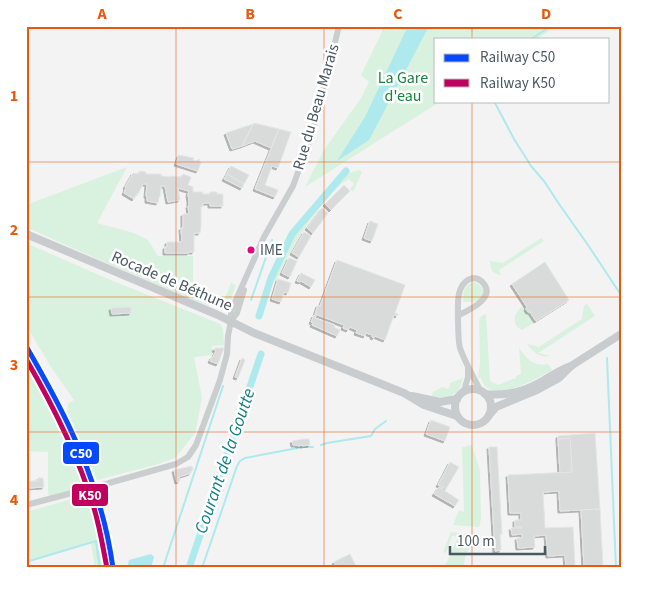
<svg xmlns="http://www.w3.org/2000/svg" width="647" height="594" font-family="'Source Sans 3',sans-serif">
<defs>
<filter id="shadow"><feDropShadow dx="-2" dy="2" stdDeviation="0" flood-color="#0004"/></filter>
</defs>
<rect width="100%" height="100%" fill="#f3f3f3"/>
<g fill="#d9f1df">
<polygon points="385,26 556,26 537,39 436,39 436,101 441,101 305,187 324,150 361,98 369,82 361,75"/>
<path d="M127,167L97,223L134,233L148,240L158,256H193V284L225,298L231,283L236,285L231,299L224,307C203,307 182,295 163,287C117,268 72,248 26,227V205Z"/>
<path d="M359,170L362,172L353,192L350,189L354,184L349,179C341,183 335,190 329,197C305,224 291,249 276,281L273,280L289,245L299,228L340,179C346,174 351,172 359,170Z"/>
<path d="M541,238L544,241L499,270L501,275C491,273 491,270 490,261L503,263Z"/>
<polygon points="26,243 106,278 220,324 223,330 224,345 212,346 212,355 194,357 202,398 195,433 175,458 155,465 97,480 67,412 68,404 74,400 51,367 26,325"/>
<path d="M474,282C484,285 487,296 477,301C473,302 468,302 464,302L463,301C463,292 464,284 474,282Z"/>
<path d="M587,304L595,316L538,353L551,356C539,358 534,353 527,344L537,346V348L582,319L584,306Z"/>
<path d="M523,306L534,323L522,330C510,324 514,312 523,306Z"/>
<path d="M486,314L490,381L498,385L516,378V376L521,374L519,347C526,359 534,367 548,364L552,370C536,379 489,407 481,378H478L480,363L479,320L481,316Z"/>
<polygon points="26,368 30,372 56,413 83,476 86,490 49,499 48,491 48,452 26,451"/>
<path d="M463,378C460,395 448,400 432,396L433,392L442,387L449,389L450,383Z"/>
<polygon points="472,445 480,471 481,519 479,527 453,525 459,510 464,512 462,447"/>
<polygon points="90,494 103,545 106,568 95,568 91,543 26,562 26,512"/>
<polygon points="451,532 475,535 465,558 463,568 443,568 448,560 458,537 452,536 446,553 443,552"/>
</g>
<g fill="#aee9ed">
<polygon points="408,26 429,26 369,140 337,161 365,117"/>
<polygon points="151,554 154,557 151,568 130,568 128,564 129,560"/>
</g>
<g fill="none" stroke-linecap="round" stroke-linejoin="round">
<g stroke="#aee9ed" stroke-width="2">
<polyline points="531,39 551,26"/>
<polyline points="494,101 514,139 531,166 544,181 559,204 588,245 621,295"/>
<polyline points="251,300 272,240"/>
<polyline points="607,358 616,568"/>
<polyline points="321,445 327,443 371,436 375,429 386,421"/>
<polyline points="26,562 96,541 100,568"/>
<polyline points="163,568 223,386"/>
<polyline points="202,568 237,466 240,461 245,458 303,447 313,447"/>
</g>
<g stroke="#aee9ed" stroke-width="7">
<polyline points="259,316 271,278 292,234 346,171"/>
<polyline points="189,568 261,354"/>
</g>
</g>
<g fill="#d9dbdb" stroke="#e4e5e6" filter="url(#shadow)">
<polygon points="254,123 279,129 271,148 255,141 242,146"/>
<polygon points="253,124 242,146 232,149 226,133"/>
<polygon points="279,129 291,132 278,168 272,166 265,185 278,190 275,197 255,189"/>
<polygon points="179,155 194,158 193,160 195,161 200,159 199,161 201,162 198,171 176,164"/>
<polygon points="231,166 249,175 244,184 227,174"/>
<polygon points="140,171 146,172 146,174 161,174 161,176 170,177 170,176 182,177 183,174 191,177 188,185 193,187 193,192 203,192 203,194 210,194 210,192 217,192 217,194 223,194 223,206 210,206 210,203 203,203 202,207 201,207 201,227 200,233 194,233 194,252 189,252 189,253 165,253 165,247 167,247 167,242 182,242 181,228 183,228 183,214 189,214 188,206 189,206 189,200 188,195 189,191 178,188 180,200 168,202 165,186 161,186 160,197 159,197 158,203 147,201 147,196 146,196 147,184 143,184 138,194 137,193 134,199 124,193 126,188 125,187 133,173 139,174"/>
<polygon points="227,174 244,184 242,188 224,179"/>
<polygon points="344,185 350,191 331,210 325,204"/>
<polygon points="322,208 328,213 313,233 307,228"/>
<polygon points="370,221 378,224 372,241 364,238"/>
<polygon points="304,232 311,236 299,257 292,253"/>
<polygon points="289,258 297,261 290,277 282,273"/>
<polygon points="337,260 405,285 395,313 398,314 397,316 394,315 385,340 375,336 374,338 372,337 372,335 366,333 365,336 356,333 357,330 350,327 348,330 343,328 344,325 315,314 318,305 320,306"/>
<polygon points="545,262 569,300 536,321 530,312 528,312 526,309 527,307 512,284"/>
<polygon points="301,273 315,280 311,287 301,281 300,282 297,281"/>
<polygon points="278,279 291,283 288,293 284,292 281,302 272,299"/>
<polygon points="131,307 131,313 112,314 111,308"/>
<polygon points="314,315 316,316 315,318 335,325 334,327 340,330 337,336 312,325 313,323 311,322"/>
<polygon points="215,348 224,348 218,364 210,361 212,357 213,357 216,351 214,350"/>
<polygon points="242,358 245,360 238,378 235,377"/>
<polygon points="431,420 450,427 445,441 426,434"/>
<polygon points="595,433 600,509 560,511 559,491 543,492 545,528 573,527 575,566 566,567 565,555 548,556 546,535 534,536 535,547 518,548 517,538 522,538 522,534 512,535 511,528 522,528 522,527 515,527 515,520 521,520 521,513 510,513 508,475 572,472 570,438 558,439 558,436"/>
<polygon points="570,438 572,472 560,473 558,439"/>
<polygon points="304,439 309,439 310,445 302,446 302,445 298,446 297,445 293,445 292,441"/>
<polygon points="489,447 497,447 502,534 500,534 501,550 495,551"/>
<polygon points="450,462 459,467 446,489 438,485"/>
<polygon points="192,466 193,470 191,471 191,473 179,477 180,481 177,482 174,470"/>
<polygon points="38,478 43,478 44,487 28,488 28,481 38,481"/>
<polygon points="439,487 459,500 455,506 434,494"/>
<polygon points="600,509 603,566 584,567 581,510"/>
<polygon points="350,554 357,568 337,568 334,562"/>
</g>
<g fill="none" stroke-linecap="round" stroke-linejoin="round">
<g stroke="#cacecf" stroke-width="6">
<path d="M459,315C469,310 495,298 484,284C480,279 475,277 470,279C464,281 460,288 459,294C457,300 458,342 460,348C464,360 474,378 480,390"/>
<polyline points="231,321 237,313 244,290"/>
<polyline points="464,391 468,377 468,368"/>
<polyline points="26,505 95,487 176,464 188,457 196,445 220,380 227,354 228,336 231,321 231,311 264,237 293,186 313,131 339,26"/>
</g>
<g stroke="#c8ccce" stroke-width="8">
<polyline points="26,234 218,315 254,333 404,393 424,405 457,416"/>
<circle cx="473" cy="407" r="18"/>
<path d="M485,394C504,396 523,392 539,383C550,377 559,370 571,366"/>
<polyline points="412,396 440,402 457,399"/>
<polyline points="489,415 496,407 537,390 559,378 571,366 621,334"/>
</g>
<g stroke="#fff" stroke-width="9">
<path id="rail-1" d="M26,346C56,398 84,450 100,507C106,527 110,547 113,568"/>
</g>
<g stroke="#fff" stroke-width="9">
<path id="rail-2" d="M26,359C54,407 78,455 94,508C100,528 103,548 107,568"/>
</g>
<use href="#rail-1" stroke="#0749ff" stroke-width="5"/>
<use href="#rail-2" stroke="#bf005f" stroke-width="5"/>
</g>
<path fill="none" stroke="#e8590c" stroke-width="1" stroke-opacity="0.55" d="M176,26V568M324,26V568M472,26V39M472,101V568M26,162H621M26,297H621M26,432H621"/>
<circle fill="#e5007d" stroke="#fff" stroke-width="2" cx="251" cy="250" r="4.5"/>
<g text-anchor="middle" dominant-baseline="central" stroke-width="5" stroke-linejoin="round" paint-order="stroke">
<g font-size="15" fill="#4a5860" stroke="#fff" text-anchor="start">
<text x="260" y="250">IME</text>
</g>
<g font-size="16" fill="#1a823f" stroke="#fff">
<text x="403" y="78">La Gare<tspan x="403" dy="18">d'eau</tspan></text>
</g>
<g font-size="16" fill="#4a5860" stroke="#fff">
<text transform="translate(316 107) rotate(-74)">Rue du Beau Marais</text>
<text transform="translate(172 281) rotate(23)">Rocade de Béthune</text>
</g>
<g font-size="18" font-style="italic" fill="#107e86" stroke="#fff">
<text transform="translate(225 461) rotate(-71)">Courant de la Goutte</text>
</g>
</g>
<g stroke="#fff" stroke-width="2">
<rect x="62" y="441" width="38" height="24" rx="5" fill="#0749ff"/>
<rect x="71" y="483" width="38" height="24" rx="5" fill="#bf005f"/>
</g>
<g font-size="14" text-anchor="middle" font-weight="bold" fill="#fff">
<text x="81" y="458">C50</text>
<text x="90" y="500">K50</text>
</g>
<rect width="647" height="594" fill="none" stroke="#ffffff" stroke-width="55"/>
<rect x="434" y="38" width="175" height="65" fill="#ffffff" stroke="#b7bcbf"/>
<rect x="444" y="54" width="25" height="8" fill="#0749ff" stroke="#b7bcbf"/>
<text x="480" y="62" font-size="15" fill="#4a5860">Railway C50</text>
<rect x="444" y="79" width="25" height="8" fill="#bf005f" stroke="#b7bcbf"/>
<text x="480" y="88" font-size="15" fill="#4a5860">Railway K50</text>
<path d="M450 546v8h95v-8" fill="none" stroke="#4a5860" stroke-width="2.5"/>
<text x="457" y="546" font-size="15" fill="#4a5860" stroke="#ffffff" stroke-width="4" paint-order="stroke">100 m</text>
<rect x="28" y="28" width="592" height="538" fill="none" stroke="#e8590c" stroke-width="2"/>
<g font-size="16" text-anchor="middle" font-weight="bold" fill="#e8590c">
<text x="102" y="19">A</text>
<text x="250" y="19">B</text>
<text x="398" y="19">C</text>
<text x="546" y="19">D</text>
<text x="14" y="101">1</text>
<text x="14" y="235">2</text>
<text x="14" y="370">3</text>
<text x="14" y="505">4</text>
</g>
</svg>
